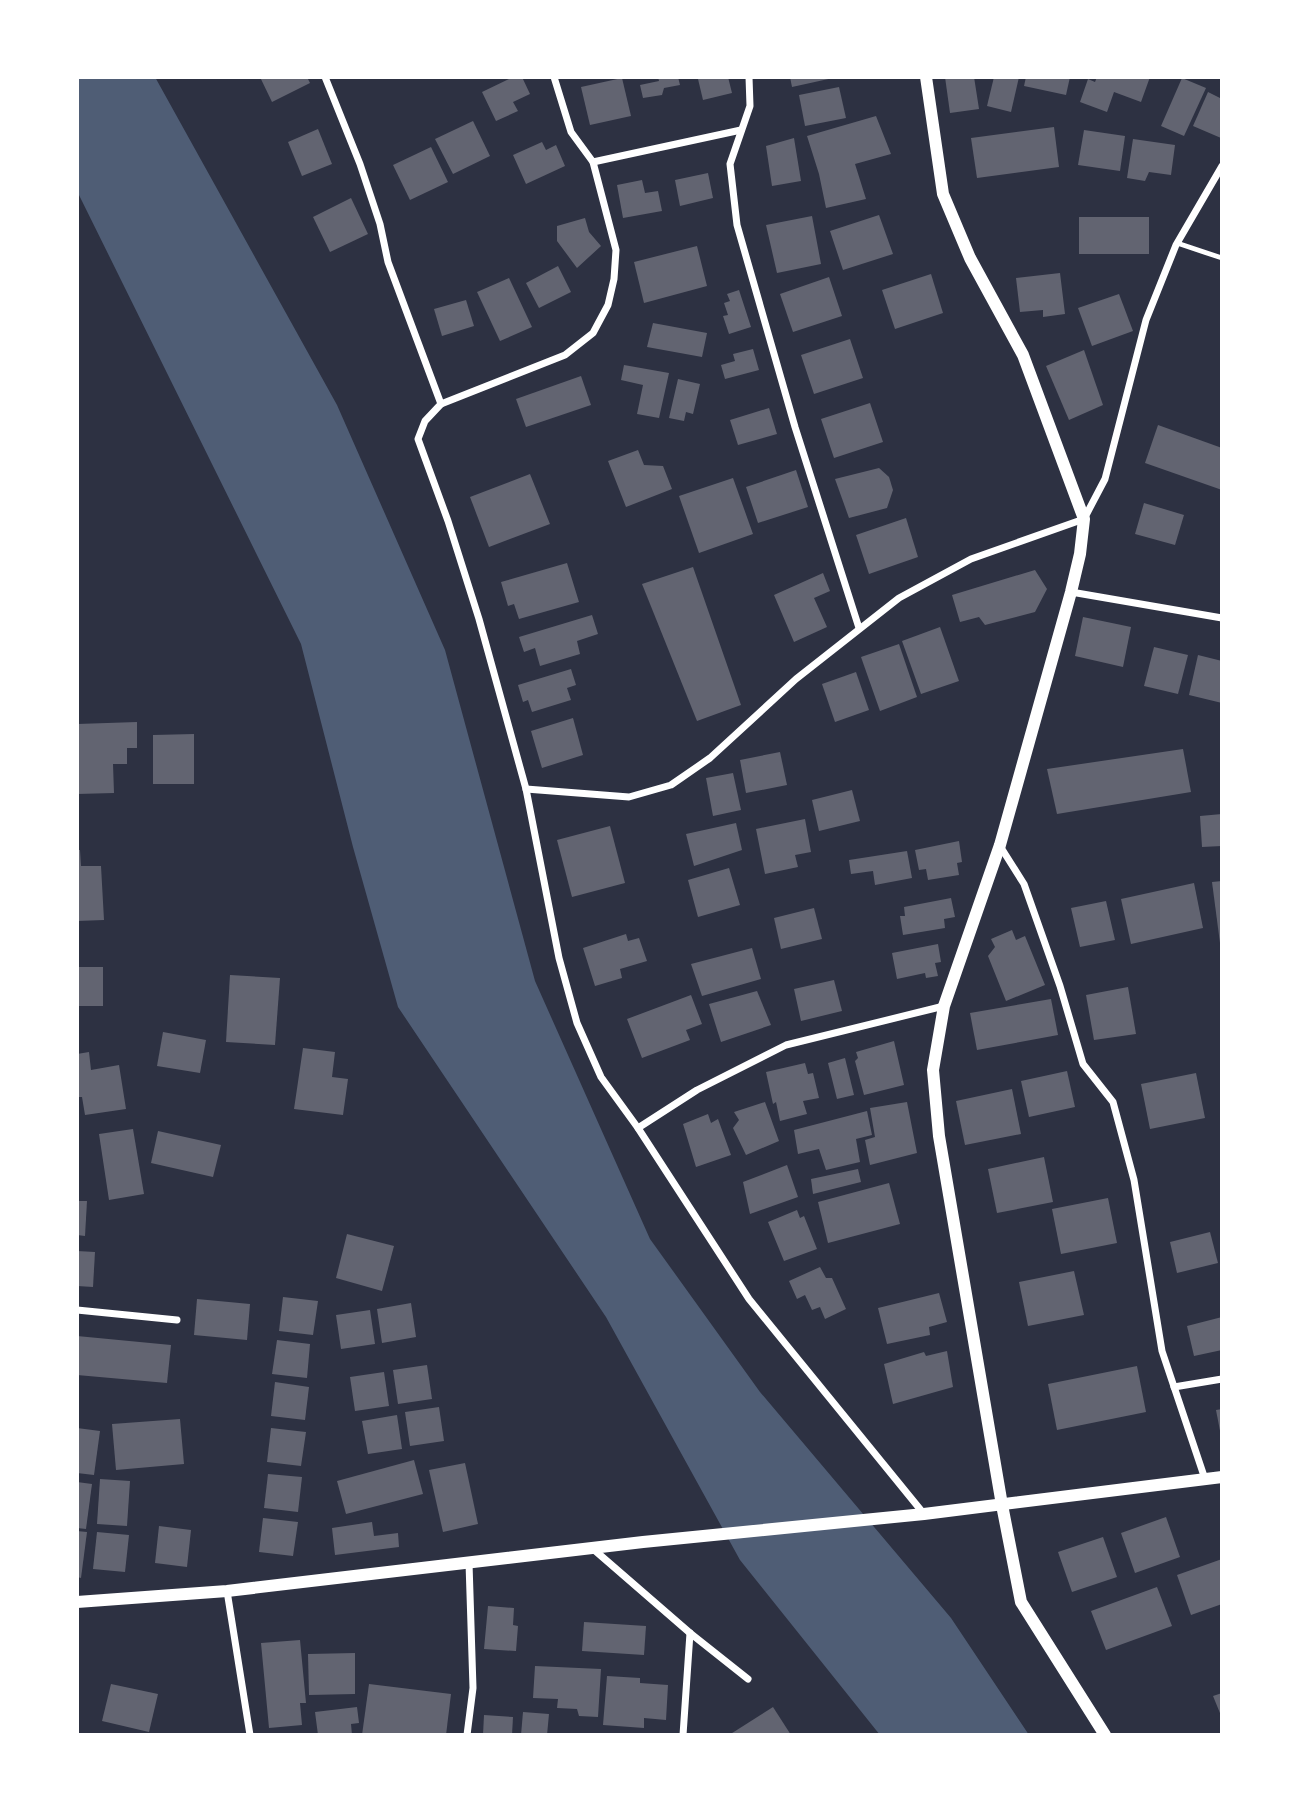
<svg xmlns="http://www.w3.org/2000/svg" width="1299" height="1812" font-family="'Archivo Narrow',sans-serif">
<rect width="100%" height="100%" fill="#2d3142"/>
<polygon fill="#4f5d75" points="77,77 155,77 337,405 445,650 535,981 650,1239 760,1392 951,1618 1029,1735 880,1735 740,1560 606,1317 398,1007 353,847 301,644 77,191"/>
<g fill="#626471">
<polygon points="260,77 307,77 310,83 272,102"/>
<polygon points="513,77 522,77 530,94 513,102 518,111 496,121 482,92"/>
<polygon points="658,77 678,77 680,85 664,88 662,95 643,98 640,85 659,81"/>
<polygon points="704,77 728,77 732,93 703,100 698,79"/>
<polygon points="790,77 833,77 833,78 792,87"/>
<polygon points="945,77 974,77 979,109 950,113"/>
<polygon points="994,77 1019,77 1011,112 987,106"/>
<polygon points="1026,77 1070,77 1066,95 1024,86"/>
<polygon points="1097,77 1150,77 1141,102 1114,92 1107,112 1080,102 1088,79 1095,82"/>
<polygon points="622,78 631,116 590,125 581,87"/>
<polygon points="1182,78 1206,88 1184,136 1161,126"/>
<polygon points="839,87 846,118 805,126 799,95"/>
<polygon points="1208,92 1222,99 1221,138 1193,126"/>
<polygon points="876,116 891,154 855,164 866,199 826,208 819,174 807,136"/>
<polygon points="473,121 490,156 453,174 435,139"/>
<polygon points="1054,127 1059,167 977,178 971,138"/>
<polygon points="318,129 332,164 302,176 288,142"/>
<polygon points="1084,130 1125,136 1120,171 1078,165"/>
<polygon points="794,138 801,181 772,186 766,146"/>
<polygon points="1133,139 1175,145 1171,175 1149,172 1145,181 1127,178"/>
<polygon points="542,142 546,150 556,145 565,166 526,184 513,155"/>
<polygon points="431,147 448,182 410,200 393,165"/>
<polygon points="708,173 713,198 680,206 675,180"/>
<polygon points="642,180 645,193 658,191 662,211 623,218 617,185"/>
<polygon points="351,198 368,234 330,252 313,217"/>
<polygon points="879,215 893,254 843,270 830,231"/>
<polygon points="812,216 821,264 777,273 766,225"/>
<rect x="1079" y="217" width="70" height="37"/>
<polygon points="585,218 589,232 601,246 577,268 557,241 557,226"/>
<polygon points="697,246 707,286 644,303 634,262"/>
<polygon points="558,266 571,292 539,308 526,283"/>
<polygon points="1060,273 1065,314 1043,317 1043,310 1020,312 1016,278"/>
<polygon points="931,274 943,313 895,329 882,290"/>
<polygon points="829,277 842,316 793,332 780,294"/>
<polygon points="509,278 532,327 500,341 477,292"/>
<polygon points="739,290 751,327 729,334 723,316 728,315 724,303 730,301 727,294"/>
<polygon points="1119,294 1133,331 1092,346 1078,308"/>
<polygon points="466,300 474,326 442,336 434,309"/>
<polygon points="653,323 707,333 702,357 647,347"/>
<polygon points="850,339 863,378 814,394 801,355"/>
<polygon points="753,349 759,370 725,379 721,365 735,361 733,354"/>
<polygon points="1084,350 1103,405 1069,420 1046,366"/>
<polygon points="624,365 669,373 659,418 637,414 643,385 621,380"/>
<polygon points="581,376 591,405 526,427 516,399"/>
<polygon points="678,379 700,384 693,414 686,412 684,421 669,418"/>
<polygon points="870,403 883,442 834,458 821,419"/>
<polygon points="769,408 777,434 738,445 730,420"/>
<polygon points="1158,425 1222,448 1222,490 1145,463"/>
<polygon points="638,450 644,465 663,466 672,489 626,507 608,461"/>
<polygon points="879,468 889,477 893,490 887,508 849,518 835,479"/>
<polygon points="796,470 808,507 758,523 746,487"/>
<polygon points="530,474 550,524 489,547 470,497"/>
<polygon points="733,478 753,534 699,553 679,496"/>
<polygon points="1144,503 1184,515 1175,545 1135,534"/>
<polygon points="906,518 918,557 869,574 856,535"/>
<polygon points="567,563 579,602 519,619 514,604 508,606 501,582"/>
<polygon points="693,567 741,705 697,721 642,584"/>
<polygon points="1035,570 1047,589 1035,612 985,625 979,617 960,622 952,595"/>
<polygon points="823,573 830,591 814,598 827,627 794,642 774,595"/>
<polygon points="592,615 598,634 577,641 580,654 540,666 535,648 524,652 519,637"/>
<polygon points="1083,617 1131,627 1123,667 1075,656"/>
<polygon points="940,627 959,681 921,694 902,641"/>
<polygon points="899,644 917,697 880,711 861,657"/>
<polygon points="1154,647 1188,655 1178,694 1144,686"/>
<polygon points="1198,655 1222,661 1222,703 1189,695"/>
<polygon points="571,669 576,685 567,688 571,700 532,712 528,700 523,702 518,685"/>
<polygon points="856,672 869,710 835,722 822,684"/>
<polygon points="573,718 583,755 542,768 531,731"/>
<polygon points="137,722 137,748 127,748 127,764 113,764 114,793 77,794 77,724"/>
<polygon points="194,734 194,784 153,784 153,735"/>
<polygon points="1183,749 1191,792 1057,814 1047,769"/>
<polygon points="780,752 787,785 746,793 740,760"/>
<polygon points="733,773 741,810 713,816 706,778"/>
<polygon points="852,790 860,821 819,831 812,800"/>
<polygon points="1222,814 1222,846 1202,847 1200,816"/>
<polygon points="805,819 811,852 795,855 798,867 765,874 756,829"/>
<polygon points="736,823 742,850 694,866 686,834"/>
<polygon points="610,826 625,883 572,897 557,840"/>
<polygon points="959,841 962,862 957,863 959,875 928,880 926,869 919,870 915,850"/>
<polygon points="77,850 80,850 81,866 101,866 104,920 77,921"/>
<polygon points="907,851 912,878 875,885 873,871 851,874 849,860"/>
<polygon points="729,868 740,905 698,917 688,880"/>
<polygon points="1222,881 1222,943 1220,943 1212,882"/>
<polygon points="1194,883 1203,928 1131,944 1121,899"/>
<polygon points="951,898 955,917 944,919 945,928 903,935 900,916 905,916 904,907"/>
<polygon points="1106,901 1115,940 1080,947 1071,908"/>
<polygon points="814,908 822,939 781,949 774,918"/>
<polygon points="1012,930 1016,940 1025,936 1045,985 1006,1001 988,956 995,947 991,939"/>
<polygon points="626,934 628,941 639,938 647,961 620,969 622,978 595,986 583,948"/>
<polygon points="938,944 941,962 935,963 938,976 926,978 925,973 897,979 892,953"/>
<polygon points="752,948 761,979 702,996 691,964"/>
<rect x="77" y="967" width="26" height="39"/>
<polygon points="230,975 280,978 275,1045 226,1042"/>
<polygon points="834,980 842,1011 801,1021 794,989"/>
<polygon points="1128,987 1136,1034 1094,1040 1086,995"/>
<polygon points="757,991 771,1025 721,1042 709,1004"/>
<polygon points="691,995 702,1024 686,1030 690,1040 642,1058 627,1019"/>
<polygon points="1051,999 1058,1035 977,1050 970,1013"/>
<polygon points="163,1032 206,1040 200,1073 157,1066"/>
<polygon points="894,1041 904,1085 864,1095 855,1061 858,1058 856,1052"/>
<polygon points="303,1048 335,1052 332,1077 348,1079 343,1115 294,1109"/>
<polygon points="89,1052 91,1070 119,1065 126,1109 85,1115 82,1097 77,1097 77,1054"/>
<polygon points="845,1058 854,1095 837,1099 828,1063"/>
<polygon points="805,1063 808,1074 813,1073 819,1098 803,1101 807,1114 780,1121 776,1102 773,1104 766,1072"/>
<polygon points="1067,1071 1075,1107 1029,1117 1021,1081"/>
<polygon points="1196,1073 1205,1118 1150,1129 1141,1084"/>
<polygon points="1012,1089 1021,1134 965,1145 956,1101"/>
<polygon points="765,1102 779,1141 746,1155 733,1128 739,1120 734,1112"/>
<polygon points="907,1102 917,1153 870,1165 865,1140 875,1137 870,1108"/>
<polygon points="867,1111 872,1135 856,1139 860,1162 826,1170 819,1149 798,1154 794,1130"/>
<polygon points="708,1114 711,1123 718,1119 731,1155 696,1167 683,1124"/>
<polygon points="133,1129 144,1194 109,1200 99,1134"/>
<polygon points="158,1131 221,1145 213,1177 151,1163"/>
<polygon points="1044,1157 1053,1202 997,1213 988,1169"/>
<polygon points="787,1165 798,1197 750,1214 743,1182"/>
<polygon points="858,1169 861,1182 813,1194 811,1179"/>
<polygon points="889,1183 900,1224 828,1243 818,1202"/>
<polygon points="1108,1198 1117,1243 1061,1254 1052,1209"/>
<polygon points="77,1201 87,1201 85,1236 77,1235"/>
<polygon points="797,1210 800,1218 804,1216 817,1249 784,1261 768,1222"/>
<polygon points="1210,1232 1218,1263 1177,1273 1170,1242"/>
<polygon points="347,1234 394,1246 382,1291 336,1278"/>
<polygon points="77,1251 95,1252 93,1287 77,1286"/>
<polygon points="820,1267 826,1278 832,1278 846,1309 825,1319 820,1307 812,1310 805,1295 797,1299 789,1281"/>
<polygon points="1074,1271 1084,1315 1028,1326 1019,1282"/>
<polygon points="939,1293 947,1322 929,1327 930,1335 887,1344 878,1308"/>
<polygon points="283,1297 318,1301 313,1335 279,1331"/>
<polygon points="197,1299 250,1304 247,1340 194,1335"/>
<polygon points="411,1303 416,1337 382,1343 377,1309"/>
<polygon points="370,1310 375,1344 341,1349 336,1315"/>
<polygon points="1222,1317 1222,1350 1194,1356 1187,1326"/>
<polygon points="77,1336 171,1345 167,1383 77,1375"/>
<polygon points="277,1340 310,1344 307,1378 272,1374"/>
<polygon points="947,1351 953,1387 893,1404 884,1364 924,1352 926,1356"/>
<polygon points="427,1365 432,1399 398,1404 393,1370"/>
<polygon points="1137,1366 1146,1412 1057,1430 1048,1384"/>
<polygon points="384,1372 389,1406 355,1411 350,1377"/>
<polygon points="275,1382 309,1387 305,1420 271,1416"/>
<polygon points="439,1407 444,1441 410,1446 405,1412"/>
<polygon points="1222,1409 1222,1436 1221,1436 1216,1410"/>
<polygon points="397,1415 402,1449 368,1454 362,1421"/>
<polygon points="180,1419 184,1464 116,1470 112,1424"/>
<polygon points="77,1428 100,1431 94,1475 77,1473"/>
<polygon points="271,1428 306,1432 301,1466 267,1462"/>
<polygon points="414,1460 423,1494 346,1514 337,1481"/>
<polygon points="465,1463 478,1524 443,1532 429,1470"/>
<polygon points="268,1474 302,1477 298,1512 264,1508"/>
<polygon points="100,1479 130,1481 127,1526 97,1524"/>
<polygon points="77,1482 92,1484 86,1529 77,1528"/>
<polygon points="1166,1517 1180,1557 1135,1573 1121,1533"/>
<polygon points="263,1518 298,1522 293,1556 259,1552"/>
<polygon points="372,1522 374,1536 398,1533 399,1547 335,1555 332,1528"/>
<polygon points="159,1526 191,1530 187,1567 155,1563"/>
<polygon points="77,1531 87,1532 81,1578 77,1577"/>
<polygon points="97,1532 129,1535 125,1572 93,1569"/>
<polygon points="1103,1537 1117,1577 1072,1592 1058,1552"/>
<polygon points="1222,1559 1222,1604 1191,1615 1177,1575"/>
<polygon points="1157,1587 1172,1626 1106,1650 1091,1611"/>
<polygon points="488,1606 514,1608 513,1625 518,1626 516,1651 484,1649"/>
<polygon points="584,1622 646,1626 644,1655 582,1651"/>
<polygon points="300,1640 306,1703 300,1703 302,1725 269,1728 261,1643"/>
<polygon points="355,1653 355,1694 309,1695 308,1654"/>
<polygon points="535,1666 601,1669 598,1717 579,1716 577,1709 557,1708 558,1699 533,1698"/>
<polygon points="607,1676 640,1678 640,1683 668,1685 666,1720 644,1718 644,1728 603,1725"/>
<polygon points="111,1684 158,1694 149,1732 102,1721"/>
<polygon points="369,1684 451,1694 446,1735 362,1735"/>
<polygon points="1222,1693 1222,1718 1213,1696"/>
<polygon points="357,1707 359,1723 351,1724 352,1735 318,1735 315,1712"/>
<polygon points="773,1707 791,1735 729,1735"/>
<polygon points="523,1712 549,1714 547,1735 521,1735"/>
<polygon points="484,1715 513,1717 512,1735 483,1735"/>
</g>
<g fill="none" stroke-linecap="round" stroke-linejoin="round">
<polyline stroke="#fff" stroke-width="5" points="1177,243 1222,258"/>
<g stroke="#fff" stroke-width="7">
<polyline points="325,77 360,164 380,224 388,262 441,404"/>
<polyline points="554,77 571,132 593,162 741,130"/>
<polyline points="749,77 750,106 730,164 737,225 795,427 859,628"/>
<polyline points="593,162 616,250 614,279 608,305 593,333 565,355 441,404 425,421 418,439 448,521 479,619 526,789 559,958 577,1023 601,1077 638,1128 697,1090 786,1045 944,1006"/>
<polyline points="1071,592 1222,618"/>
<polyline points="526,789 629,797 671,785 710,758 796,679 899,598 971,559 1084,519 1105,479 1146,320 1176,245 1222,166"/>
<polyline points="1000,846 1024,884 1060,986 1083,1064 1113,1102 1134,1180 1162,1351 1205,1479"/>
<polyline points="638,1128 749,1299 924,1514"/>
<polyline points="77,1310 177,1320"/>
<polyline points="1174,1387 1222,1379"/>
<polyline points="592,1548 690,1633 748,1679"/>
<polyline points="227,1591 250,1735"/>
<polyline points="467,1735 473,1688 469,1563"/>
<polyline points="683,1735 690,1633"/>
</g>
<g stroke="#fff" stroke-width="12">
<polyline points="926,77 943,194 970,258 1023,355 1084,519 1080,554 1071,592 1000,845 944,1006 933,1070 939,1136 1002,1505 1021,1602 1105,1735"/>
<polyline points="77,1602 227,1591 643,1542 924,1514 1222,1477"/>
</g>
</g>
<rect width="1299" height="1812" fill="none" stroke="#ffffff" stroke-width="158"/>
</svg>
